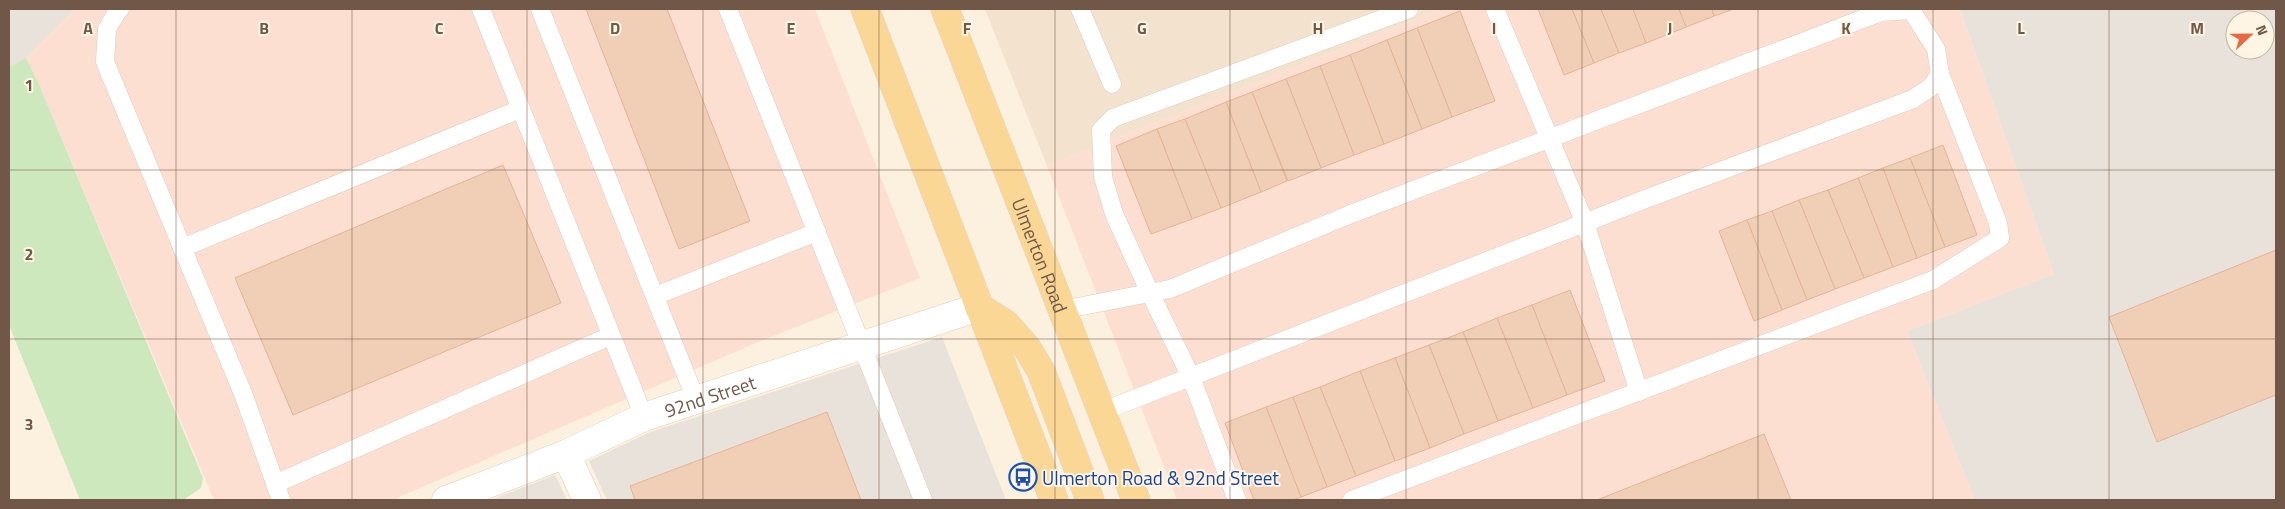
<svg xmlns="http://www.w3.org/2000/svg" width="2285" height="509" font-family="'Titillium Web',sans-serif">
<rect width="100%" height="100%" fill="#fcf1de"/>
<polygon fill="#f3e2cd" points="985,9 1441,9 1047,166"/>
<g fill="#fcdfd1">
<polygon points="75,9 815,9 920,278 756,343 392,500 214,500 38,82 26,58"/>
<polygon points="1441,9 1960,9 2054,274 1907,331 1975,500 1177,500 1047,166"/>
</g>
<g fill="#e9e2da" fill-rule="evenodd">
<polygon points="9,9 75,9 26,58 9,67"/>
<path d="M1960,9H2276V500H1975L1907,331L2054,274ZM2235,20H2265V50H2235Z"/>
<polygon points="942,337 1006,500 607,500 589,461 650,432"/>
<polygon points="555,475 567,500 491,500"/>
</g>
<polygon fill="#cee8bd" points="26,58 38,82 203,478 201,488 183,500 80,500 9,325 9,67"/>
<g fill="#f1cfb6" stroke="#e3b597">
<polygon points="586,9 667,9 750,221 679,249"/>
<polygon points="1538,9 1572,9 1594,63 1564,75"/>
<polygon points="1572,9 1601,9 1619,53 1594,63"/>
<polygon points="1601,9 1633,9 1646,43 1619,53"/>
<polygon points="1633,9 1679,9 1686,27 1646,43"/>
<polygon points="1679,9 1712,9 1714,16 1686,27"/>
<polygon points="1712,9 1734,9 1714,16"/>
<polygon points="1460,11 1495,101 1452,117 1417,28"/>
<polygon points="1417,28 1452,117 1422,129 1387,40"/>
<polygon points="1387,40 1422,129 1384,144 1350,55"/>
<polygon points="1350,55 1384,144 1354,155 1320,66"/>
<polygon points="1320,66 1354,155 1321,168 1286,79"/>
<polygon points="1286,79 1321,168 1288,181 1252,92"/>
<polygon points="1252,92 1287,181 1261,192 1226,102"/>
<polygon points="1226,102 1261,192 1221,208 1185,119"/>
<polygon points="1185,119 1221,208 1192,219 1157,129"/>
<polygon points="1157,129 1192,219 1151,234 1116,146"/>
<polygon points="1943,145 1977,235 1945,247 1910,158"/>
<polygon points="1910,158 1945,247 1917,258 1883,168"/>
<polygon points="503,165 561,303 293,415 235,278"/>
<polygon points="1883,168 1917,258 1893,267 1858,178"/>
<polygon points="1858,178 1893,267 1864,278 1828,190"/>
<polygon points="1828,190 1864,278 1835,289 1799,200"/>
<polygon points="1799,200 1835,289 1807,300 1772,211"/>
<polygon points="1772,211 1807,300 1782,310 1747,220"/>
<polygon points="1747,220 1782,310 1754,321 1719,231"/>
<polygon points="2276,250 2276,395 2157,442 2109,317"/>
<polygon points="1570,290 1605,381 1567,395 1532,305"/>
<polygon points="1532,305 1567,395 1533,408 1497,318"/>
<polygon points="1497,318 1533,408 1498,421 1463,332"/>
<polygon points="1463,332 1498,421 1464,434 1429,345"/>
<polygon points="1429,345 1464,434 1430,448 1395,358"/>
<polygon points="1395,358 1430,448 1395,461 1360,371"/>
<polygon points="1360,371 1395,461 1356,476 1320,387"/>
<polygon points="1320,387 1356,476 1327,487 1293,397"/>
<polygon points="1293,397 1327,487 1301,497 1266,407"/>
<polygon points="1266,407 1301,497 1293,500 1254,500 1225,423"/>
<polygon points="827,412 861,500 635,500 630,486"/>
<polygon points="1764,434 1791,500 1597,500"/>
</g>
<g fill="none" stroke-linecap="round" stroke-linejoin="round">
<g stroke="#dfcdbb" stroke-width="19">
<g id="service">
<polyline points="120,9 118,10 107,29 105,62 244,396 281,500"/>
<polyline points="481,9 644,417"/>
<polyline points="540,9 696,400"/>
<polyline points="728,9 923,500"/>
<polyline points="1080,9 1112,84"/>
<polyline points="1495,9 1585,223 1639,392"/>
<polyline points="182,248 520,109"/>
<polyline points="655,296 817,232"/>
<polyline points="1062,310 1170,289 1351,214 1881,12 1911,10 1936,49 1940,74 1931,87 1913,99 1643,200 1101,412"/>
<polyline points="275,484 610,336"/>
<polyline points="1237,500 1191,377 1150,293 1114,214 1103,177 1101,130 1113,118 1409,9"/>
<polyline points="1352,500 1933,280 2000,238 1998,223 1940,74"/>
</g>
</g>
<g stroke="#dfcdbb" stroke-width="29">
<g id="minor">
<polyline points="566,454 587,500"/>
<path id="s1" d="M446,500L566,454L644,417L979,307"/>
</g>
</g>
<g stroke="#ddd7d3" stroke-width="29">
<g id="primary">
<polyline points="865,9 1054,500"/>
<path id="s2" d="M945,9L1136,500"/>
<polyline points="979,307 1006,324 1027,348 1041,371 1090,500"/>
</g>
</g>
<use href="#service" stroke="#fff" stroke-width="18"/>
<use href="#minor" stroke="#fff" stroke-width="28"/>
<use href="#primary" stroke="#fbd796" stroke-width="28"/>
</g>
<path fill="none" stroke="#715747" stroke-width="1" stroke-opacity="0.55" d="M176,9V500M352,9V500M527,9V500M703,9V500M879,9V500M1055,9V500M1230,9V500M1406,9V500M1582,9V500M1758,9V500M1933,9V500M2109,9V500M9,170H2276M9,339H2276"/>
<defs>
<g id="bus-ring" transform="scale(1.4375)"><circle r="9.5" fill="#fff5e4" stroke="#1a4fb4" stroke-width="1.5"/><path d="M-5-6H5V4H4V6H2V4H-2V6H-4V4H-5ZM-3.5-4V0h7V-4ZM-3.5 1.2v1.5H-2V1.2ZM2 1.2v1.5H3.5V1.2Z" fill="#1a4fb4"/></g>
</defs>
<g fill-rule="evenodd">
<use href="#bus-ring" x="1023" y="477"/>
</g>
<g text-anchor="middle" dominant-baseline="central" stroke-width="4" stroke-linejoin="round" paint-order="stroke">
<g font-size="19" fill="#715747" stroke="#fff5e4">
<text stroke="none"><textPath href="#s2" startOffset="264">Ulmerton Road</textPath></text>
<text stroke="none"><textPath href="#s1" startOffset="284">92nd Street</textPath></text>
</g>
<g font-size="19" fill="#164399" stroke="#fff5e4" text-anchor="start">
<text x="1042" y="477">Ulmerton Road &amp; 92nd Street</text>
</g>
</g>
<g font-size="16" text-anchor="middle" font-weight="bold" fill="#715747" stroke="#fff5e4" stroke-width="4" stroke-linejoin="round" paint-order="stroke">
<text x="88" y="34">A</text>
<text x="264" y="34">B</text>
<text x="439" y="34">C</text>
<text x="615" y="34">D</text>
<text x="791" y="34">E</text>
<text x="967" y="34">F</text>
<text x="1142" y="34">G</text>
<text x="1318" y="34">H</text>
<text x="1494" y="34">I</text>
<text x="1670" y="34">J</text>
<text x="1846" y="34">K</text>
<text x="2021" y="34">L</text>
<text x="2197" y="34">M</text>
<text x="29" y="91">1</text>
<text x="29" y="260">2</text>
<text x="29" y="430">3</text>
</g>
<rect width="2285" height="509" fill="none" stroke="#715747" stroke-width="20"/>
<g transform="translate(2250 35) rotate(68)"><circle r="24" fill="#fff5e4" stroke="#c6b6a5"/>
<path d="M0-4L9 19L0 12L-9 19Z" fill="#e66a43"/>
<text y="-8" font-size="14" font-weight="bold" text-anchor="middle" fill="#715747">N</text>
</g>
</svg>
